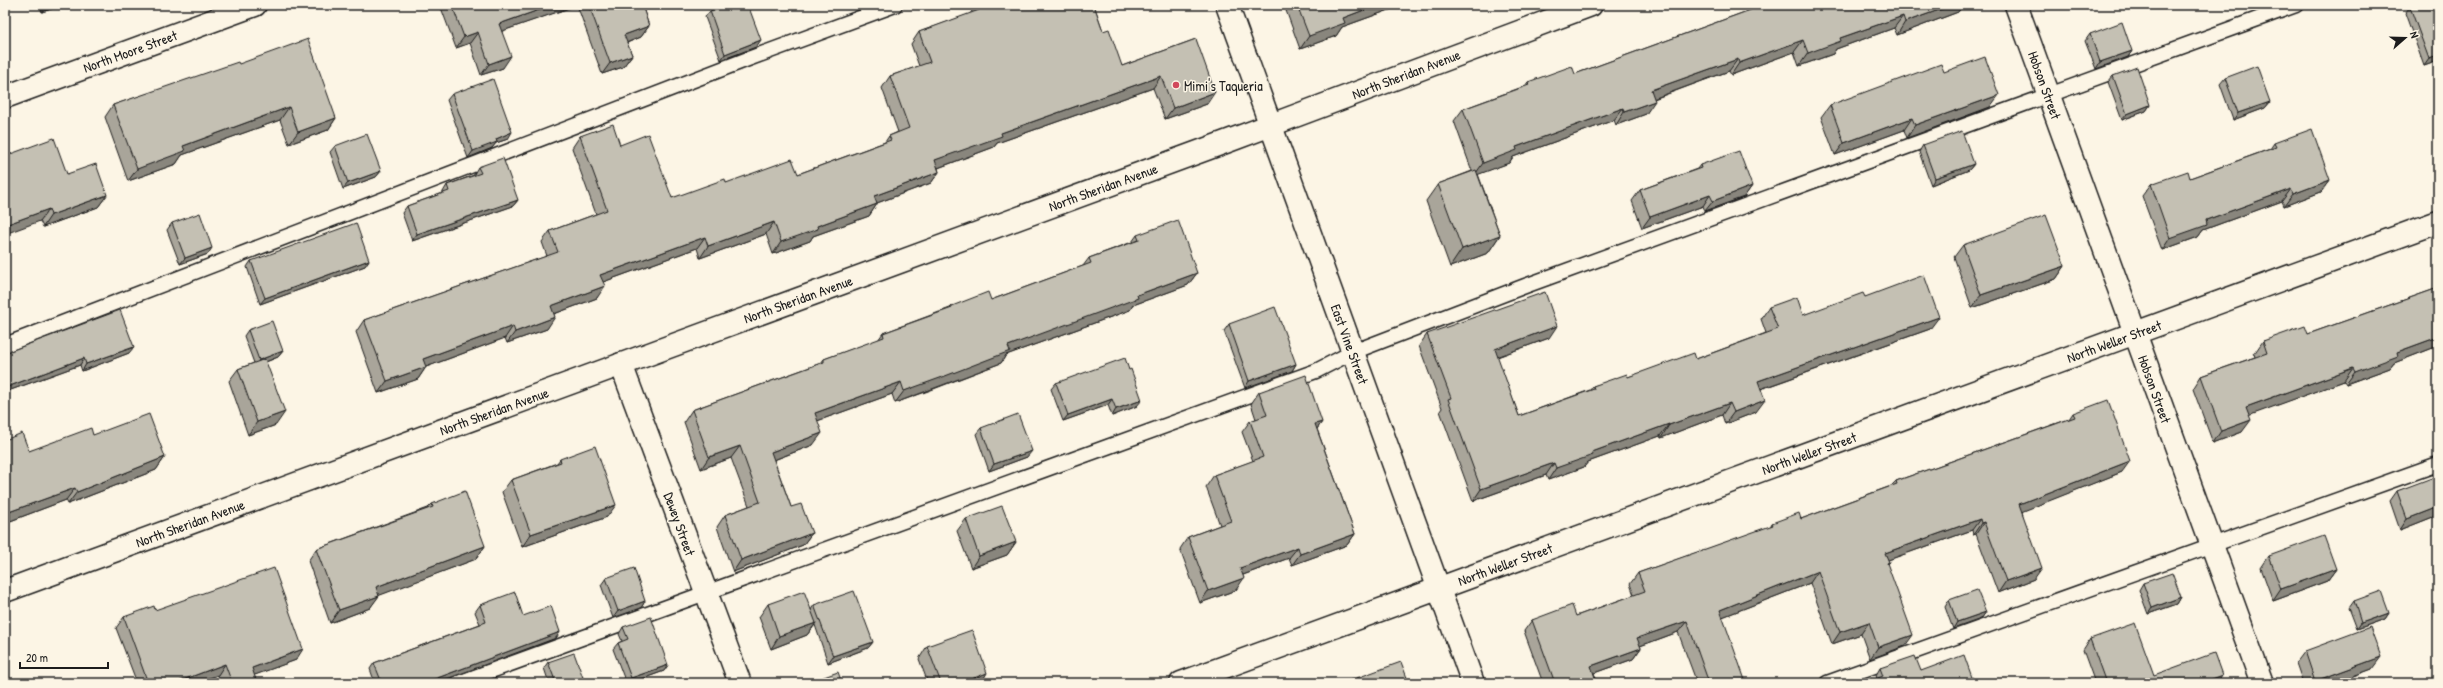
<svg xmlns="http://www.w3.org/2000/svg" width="2443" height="688" font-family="'Patrick Hand',sans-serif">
<rect width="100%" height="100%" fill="#fcf5e5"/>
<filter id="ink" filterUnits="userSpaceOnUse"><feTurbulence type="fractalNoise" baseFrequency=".025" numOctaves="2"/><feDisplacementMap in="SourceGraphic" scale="8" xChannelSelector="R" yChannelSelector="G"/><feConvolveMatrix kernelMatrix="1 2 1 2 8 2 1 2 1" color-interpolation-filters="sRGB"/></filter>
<g filter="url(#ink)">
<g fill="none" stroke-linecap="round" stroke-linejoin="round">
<g stroke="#1c1c1c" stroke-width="17">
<g id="service">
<polyline points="5,345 748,59 895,5"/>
<polyline points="458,683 1316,371 1353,352 1525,286 2296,5"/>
<polyline points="1827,683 2438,464"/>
</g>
</g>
<g stroke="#1c1c1c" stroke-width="25">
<g id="minor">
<polyline points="2016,5 2262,683"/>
<polyline points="5,97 255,5"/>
<polyline points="621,364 740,683"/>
<polyline points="1181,683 2438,222"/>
</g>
</g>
<g stroke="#1c1c1c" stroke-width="25">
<g id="tertiary">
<polyline points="1227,5 1473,683"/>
<polyline points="5,591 1231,140 1591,5"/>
</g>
</g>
<use href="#service" stroke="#fcf5e5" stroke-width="14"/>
<use href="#minor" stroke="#fcf5e5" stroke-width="22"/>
<use href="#tertiary" stroke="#fcf5e5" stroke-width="22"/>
</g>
<g fill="#a9a59a" stroke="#1c1c1c">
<polygon points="39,5 63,5 42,12"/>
<polygon points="440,5 642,5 649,26 641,37 627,43 632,55 623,67 602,74 577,5 502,31 503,68 481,75 470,43 456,48"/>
<polygon points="976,5 1094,5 1103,31 1122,66 1196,39 1207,104 1165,119 1153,88 997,143 994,147 938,168 939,172 931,183 877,203 877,204 869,216 813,236 810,241 773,254 766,234 700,258 697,248 603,282 597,298 554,314 547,329 507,343 505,338 426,367 418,379 378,393 356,332 364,320 547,256 542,242 550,231 596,214 572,148 580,136 620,145 672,198 726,183 798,174 885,142 889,136 898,132 882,88 890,76 919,66 911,44 919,32 970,14"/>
<polygon points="1284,5 1403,5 1342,27 1336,36 1300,49"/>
<polygon points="1764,5 1963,5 1958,12 1897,35 1894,28 1836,49 1833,54 1799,66 1794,52 1731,75 1729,71 1654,99 1646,114 1616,125 1614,120 1513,157 1509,163 1478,174 1500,235 1488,253 1450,267 1426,201 1438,184 1472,171 1454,121 1463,109 1525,86 1528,82 1575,74"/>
<polygon points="2410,7 2438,61 2424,66 2405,13"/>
<polygon points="710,11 756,47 721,60 705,17"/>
<polygon points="2090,34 2132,51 2128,57 2096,69 2085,41"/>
<polygon points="239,64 336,118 328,130 289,144 280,120 182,155 176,164 128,181 105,117 113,105"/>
<polygon points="1944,72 1990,107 1907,138 1904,130 1835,155 1821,117 1830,105"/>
<polygon points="2113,76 2150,105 2146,111 2122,120 2108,82"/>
<polygon points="2225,78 2270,102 2265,108 2233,120 2220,84"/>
<polygon points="452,94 508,139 496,143 492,148 468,158 447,100"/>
<polygon points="2274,143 2330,180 2321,192 2284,206 2282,201 2203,230 2198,237 2162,250 2142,196 2151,184 2190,178 2270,149"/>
<polygon points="1923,145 1974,164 1969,170 1931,185 1919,152"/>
<polygon points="335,146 381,171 376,177 343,189 330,152"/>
<polygon points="5,156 67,174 107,195 98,207 43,227 40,221"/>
<polygon points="1700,165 1752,186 1744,197 1705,211 1703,206 1642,228 1632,201 1640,190 1697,169"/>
<polygon points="478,167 518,200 513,206 412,241 402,213 407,206 443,193 443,192 447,185 474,175 474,174"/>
<polygon points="172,223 208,254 180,264 167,230"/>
<polygon points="1137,235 1197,273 1188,285 1133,305 1130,310 1006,355 1001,363 931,390 895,403 892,394 817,421 813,445 774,460 791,507 812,533 803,545 733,572 717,527 725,515 749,506 731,458 701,469 684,422 692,410 821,363 824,359 878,340 883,333 950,308 952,306 991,300 1083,266 1089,258 1132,242"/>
<polygon points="1963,245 2065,266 2056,279 1972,308 1954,257"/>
<polygon points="369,260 365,266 260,304 247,267 251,261"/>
<polygon points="2438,288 2438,346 2394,363 2390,368 2346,384 2344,381 2249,415 2242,432 2213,443 2193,389 2201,376 2255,357 2254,354 2263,341 2308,334"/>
<polygon points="1865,297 1930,329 1761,389 1756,412 1725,424 1722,415 1661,438 1660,436 1588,462 1584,467 1548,480 1546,475 1473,501 1440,411 1442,408 1419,346 1427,334 1549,338 1497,357 1519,416 1590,390 1593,386 1696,359 1766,333 1761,319 1769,307 1803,315"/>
<polygon points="1229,324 1296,364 1292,371 1245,388 1224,331"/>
<polygon points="248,330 283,351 278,357 266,362 276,425 248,435 229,381 238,369 254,363 244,336"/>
<polygon points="5,353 129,353 82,371 80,365 5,392"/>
<polygon points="1129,370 1137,406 1112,416 1108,405 1063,421 1051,389 1056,383"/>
<polygon points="1259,392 1322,422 1317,429 1355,534 1347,545 1292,565 1289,558 1243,575 1236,590 1200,603 1180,549 1188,537 1220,525 1206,487 1214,475 1253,461 1242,432 1250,421 1256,419 1251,404"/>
<polygon points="2073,413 2122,472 2022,511 2034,579 1998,593 1976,534 1973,535 1972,530 1888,560 1889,562 1887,564 1905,646 1870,659 1861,634 1832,644 1810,583 1722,617 1743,683 1697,683 1678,632 1640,646 1641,648 1633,659 1594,673 1597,683 1543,683 1524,631 1532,620 1576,616 1634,595 1630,584 1638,573 1770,527 1772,523 1801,519 1891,486 1896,481 2069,419"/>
<polygon points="981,428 1027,457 989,471 976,434"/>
<polygon points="93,435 165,457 156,470 68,504 66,500 5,523 5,440 29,451"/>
<polygon points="560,459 607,517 522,547 502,492 511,480 557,463"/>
<polygon points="2438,479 2438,515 2400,530 2390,501 2397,491"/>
<polygon points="432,504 485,546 476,559 379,595 370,608 330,623 308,561 316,549 428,508"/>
<polygon points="966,519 1016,542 1007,555 971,568 957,531"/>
<polygon points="2269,556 2336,569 2327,581 2273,601 2261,568"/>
<polygon points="606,578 645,601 641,608 613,618 601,585"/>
<polygon points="2143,583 2181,597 2177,604 2148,614 2139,590"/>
<polygon points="1949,600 1986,612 1981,619 1953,629 1945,607"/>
<polygon points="2354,601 2389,613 2385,619 2357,629 2349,608"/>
<polygon points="768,604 811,610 814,605 873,642 868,648 828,663 815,625 807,635 771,649 759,617"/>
<polygon points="480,605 523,616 560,632 556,638 436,683 375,683 370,669 374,663 480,624 475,612"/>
<polygon points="155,610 296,660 254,675 257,683 220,683 218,675 196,683 137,683 116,628 124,617"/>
<polygon points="623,627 668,665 664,671 631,683 626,683 613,649 618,643 622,641 619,634"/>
<polygon points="2090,639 2154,675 2217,683 2095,683 2083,650"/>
<polygon points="927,646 981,683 928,683 919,659"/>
<polygon points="2305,651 2372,669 2334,683 2303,683 2296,663"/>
<polygon points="548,662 585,683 549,683 544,668"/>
<polygon points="1880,668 1921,671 1974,683 1875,683 1877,679 1876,675"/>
</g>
<g fill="#89867d" stroke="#1c1c1c">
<polygon points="5,5 17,5 5,9"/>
<polygon points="47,5 63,5 42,12"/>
<polygon points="553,5 578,5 491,35 499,24"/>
<polygon points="1377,5 1403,5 1342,27 1336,36 1300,49 1309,36 1343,18"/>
<polygon points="1953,5 1963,5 1958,12 1897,35 1905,22"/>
<polygon points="1903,16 1894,28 1836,49 1833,54 1799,66 1808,53 1840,38"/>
<polygon points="649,26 641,37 616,47 624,35"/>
<polygon points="478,32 470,43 456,48 464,37"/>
<polygon points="761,40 756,47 721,60 725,54"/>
<polygon points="1803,40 1794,52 1731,75 1739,63"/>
<polygon points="2132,51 2128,57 2096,69 2100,62"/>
<polygon points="632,55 623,67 602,74 610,63"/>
<polygon points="511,56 503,68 481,75 489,64"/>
<polygon points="2438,56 2438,61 2424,66 2429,59"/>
<polygon points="1738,59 1729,71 1642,103 1651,90"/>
<polygon points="1161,76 1153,88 997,143 994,147 927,172 935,160 1001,133"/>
<polygon points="1215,92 1207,104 1165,119 1173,108"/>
<polygon points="1999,95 1990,107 1907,138 1915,125"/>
<polygon points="1655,101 1646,114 1616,125 1624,112"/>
<polygon points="2270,102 2265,108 2233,120 2238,113"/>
<polygon points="2150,105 2146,111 2122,120 2127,114"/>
<polygon points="289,107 280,120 182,155 176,164 128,181 137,169 183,146"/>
<polygon points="1623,108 1614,120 1513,157 1509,163 1474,176 1483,163 1516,147"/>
<polygon points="336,118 328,130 289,144 298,132"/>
<polygon points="1912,118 1904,130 1835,155 1844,143"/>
<polygon points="512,132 508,139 496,143 492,148 468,158 473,151 496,139"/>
<polygon points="1974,164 1969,170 1931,185 1935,178"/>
<polygon points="381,171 376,177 343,189 348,183"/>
<polygon points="939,172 931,183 866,207 874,196"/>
<polygon points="2330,180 2321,192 2284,206 2293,194"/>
<polygon points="1752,186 1744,197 1705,211 1713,201"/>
<polygon points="2291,189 2282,201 2203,230 2198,237 2162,250 2170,238 2206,220"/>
<polygon points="107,195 98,207 43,227 51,215"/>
<polygon points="1710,195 1703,206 1642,228 1650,217"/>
<polygon points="518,200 513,206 412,241 417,234"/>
<polygon points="877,204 869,216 813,236 810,241 773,254 781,242 817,226"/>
<polygon points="49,209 40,221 5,234 5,225"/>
<polygon points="774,222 766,234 700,258 708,246"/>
<polygon points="1500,235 1488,253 1450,267 1462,249"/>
<polygon points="705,237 697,248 592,286 600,275"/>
<polygon points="212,248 208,254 180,264 185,258"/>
<polygon points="369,260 365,266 260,304 265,298"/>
<polygon points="2065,266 2056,279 1972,308 1981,295"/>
<polygon points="1197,273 1188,285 1133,305 1130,310 1006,355 1001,363 895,403 904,391 1008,346 1137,295"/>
<polygon points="605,286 597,298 543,318 551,306"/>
<polygon points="555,317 547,329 507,343 515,332"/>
<polygon points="1939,317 1930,329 1749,393 1758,381"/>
<polygon points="513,326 505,338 415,371 423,359"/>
<polygon points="1557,326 1549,338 1486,361 1495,349"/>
<polygon points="2438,337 2438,346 2394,363 2390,368 2346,384 2355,372 2397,352"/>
<polygon points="134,347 129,353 82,371 86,364"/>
<polygon points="283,351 278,357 255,366 259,360"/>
<polygon points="84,358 80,365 5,392 5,389 7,387"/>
<polygon points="1296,364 1292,371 1245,388 1249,381"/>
<polygon points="426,367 418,379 378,393 387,381"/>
<polygon points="2353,368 2344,381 2237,420 2246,407"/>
<polygon points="901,382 892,394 806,425 815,413"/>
<polygon points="1112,399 1108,405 1063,421 1068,415"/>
<polygon points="1142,400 1137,406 1112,416 1116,409"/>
<polygon points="1765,400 1756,412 1725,424 1734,412"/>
<polygon points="1730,403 1722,415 1661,438 1669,425"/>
<polygon points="285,412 276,425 248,435 257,422"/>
<polygon points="2251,420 2242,432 2213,443 2221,431"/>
<polygon points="1322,422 1314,433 1315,424"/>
<polygon points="1669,424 1660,436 1588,462 1584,467 1548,480 1556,468 1592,452"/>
<polygon points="822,433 813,445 763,464 771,452"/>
<polygon points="740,446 731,458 701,469 709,457"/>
<polygon points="1032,451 1027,457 989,471 994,464"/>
<polygon points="165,457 156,470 68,504 77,492"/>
<polygon points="2130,461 2122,472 2011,516 2019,504"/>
<polygon points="1554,463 1546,475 1473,501 1481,489"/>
<polygon points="75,488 66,500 5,523 5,514 6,513"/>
<polygon points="616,505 607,517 522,547 531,534"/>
<polygon points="2438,507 2438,515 2400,530 2407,519"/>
<polygon points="1980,519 1972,530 1877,564 1885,553"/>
<polygon points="1984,522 1976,534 1973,535 1981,523"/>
<polygon points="812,533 803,545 733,572 741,560"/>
<polygon points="1355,534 1347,545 1292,565 1300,554"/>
<polygon points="1016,542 1007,555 971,568 979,556"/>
<polygon points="485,546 476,559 367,600 376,587"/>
<polygon points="1298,547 1289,558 1232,579 1240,568"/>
<polygon points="2042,568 2034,579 1998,593 2006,581"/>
<polygon points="2336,569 2327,581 2273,601 2281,589"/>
<polygon points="1818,571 1810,583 1712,621 1720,610"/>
<polygon points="1244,578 1236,590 1200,603 1208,591"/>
<polygon points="379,596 370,608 330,623 339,610"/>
<polygon points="2181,597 2177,604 2148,614 2152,608"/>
<polygon points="645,601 641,608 613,618 618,611"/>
<polygon points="1986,612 1981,619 1953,629 1957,622"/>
<polygon points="2389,613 2385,619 2357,629 2361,623"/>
<polygon points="1687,621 1678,632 1629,650 1637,638"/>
<polygon points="1869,622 1861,634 1832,644 1840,632"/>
<polygon points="816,623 807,635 771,649 779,636"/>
<polygon points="560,632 556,638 436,683 424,683"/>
<polygon points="1913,635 1905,646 1870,659 1878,647"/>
<polygon points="873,642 868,648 828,663 833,656"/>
<polygon points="1641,648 1633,659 1583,677 1591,666"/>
<polygon points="303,649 296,660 244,679 252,668"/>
<polygon points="2381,657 2372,669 2334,683 2314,683 2315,681"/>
<polygon points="225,664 218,675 196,683 178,683 180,681"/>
<polygon points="668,665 664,671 631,683 628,683 631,678"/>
<polygon points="987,673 981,683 961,683"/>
<polygon points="2222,675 2217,683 2208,683 2211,679"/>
<polygon points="1745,680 1743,683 1737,683"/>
</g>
<g fill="#c4c0b3" stroke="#1c1c1c">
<polygon points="452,5 553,5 499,24 511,56 489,64 478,32 464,37"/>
<polygon points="589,5 642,5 649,26 624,35 632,55 610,63"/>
<polygon points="726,5 748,5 761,40 725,54 710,11"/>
<polygon points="978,5 1094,5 1103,31 1109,29 1122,66 1196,39 1215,92 1173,108 1161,76 1001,133 1002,136 935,160 939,172 874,196 877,204 817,226 818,229 781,242 774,222 708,246 705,237 600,275 605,286 551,306 555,317 515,332 513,326 423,359 426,367 387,381 364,320 558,252 550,231 607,210 580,136 613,124 620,145 648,134 672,198 725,179 726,183 792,159 798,174 891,140 889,136 909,128 890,76 930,62 919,32 979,10"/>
<polygon points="1297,5 1377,5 1343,18 1345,23 1309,36"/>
<polygon points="1764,5 1953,5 1905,22 1903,16 1840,38 1841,41 1808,53 1803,40 1739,63 1738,59 1651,90 1655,101 1624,112 1623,108 1516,147 1517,150 1483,163 1463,109 1529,85 1528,82 1572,66 1575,74"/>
<polygon points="2414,5 2434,5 2438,17 2438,56 2429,59 2410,7"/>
<polygon points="2122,22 2132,51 2100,62 2090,34"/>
<polygon points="308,39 336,118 298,132 289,107 183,146 185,151 137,169 113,105 238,62 239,64"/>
<polygon points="1985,57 1999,95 1915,125 1912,118 1844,143 1830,105 1941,64 1944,72"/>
<polygon points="2257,66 2270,102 2238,113 2225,78"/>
<polygon points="2137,67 2150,105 2127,114 2113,76"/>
<polygon points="493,79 512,132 496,139 497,142 473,151 452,94"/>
<polygon points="2312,129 2330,180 2293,194 2291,189 2206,220 2207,225 2170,238 2151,184 2188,171 2190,178 2276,147 2274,143"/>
<polygon points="1962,131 1974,164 1935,178 1923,145"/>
<polygon points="367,134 381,171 348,183 335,146"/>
<polygon points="54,138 67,174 96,164 107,195 51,215 49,209 5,225 5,155 5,156"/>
<polygon points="1739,151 1752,186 1713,201 1710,195 1650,217 1640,190 1701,168 1700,165"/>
<polygon points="503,158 518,200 417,234 407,206 449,191 447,185 481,173 478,167"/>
<polygon points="1476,170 1500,235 1462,249 1438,184"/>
<polygon points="200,213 212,248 185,258 172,223"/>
<polygon points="2046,215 2065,266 1981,295 1963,245"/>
<polygon points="1178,220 1197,273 1137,295 1138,298 1008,346 1010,351 940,378 904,391 901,382 815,413 822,433 771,452 791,507 801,504 812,533 741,560 725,515 760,502 740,446 709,457 692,410 824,362 824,359 884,337 883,333 952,308 952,306 988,292 991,300 1091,263 1089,258 1139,240 1137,235"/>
<polygon points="356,223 369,260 265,298 251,261"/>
<polygon points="1924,275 1939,317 1758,381 1765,400 1734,412 1730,403 1669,425 1669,424 1592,452 1593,455 1556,468 1554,463 1481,489 1448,399 1451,398 1427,334 1545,292 1557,326 1495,349 1519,416 1594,389 1593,386 1627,374 1628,377 1694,353 1696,359 1778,329 1769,307 1797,297 1803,315 1863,293 1865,297"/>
<polygon points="2438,288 2438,337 2397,352 2398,356 2355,372 2353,368 2246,407 2251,420 2221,431 2201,376 2267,353 2263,341 2305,326 2308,334"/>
<polygon points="1275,307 1296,364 1249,381 1229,324"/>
<polygon points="120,310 134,347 86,364 84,358 7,387 5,381 5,353"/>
<polygon points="272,321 283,351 259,360 248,330"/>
<polygon points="1125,358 1129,370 1131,369 1142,400 1116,409 1112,399 1068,415 1056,383"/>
<polygon points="265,359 285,412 257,422 238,369"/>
<polygon points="1306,375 1322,422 1315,424 1355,534 1300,554 1298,547 1240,568 1244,578 1208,591 1188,537 1231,521 1214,475 1263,457 1250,421 1267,415 1259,392"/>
<polygon points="2108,400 2130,461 2019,504 2042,568 2006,581 1984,522 1981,523 1980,519 1885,553 1889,562 1887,563 1913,635 1878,647 1869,622 1840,632 1818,571 1720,610 1745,680 1737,683 1709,683 1687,621 1637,638 1641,648 1591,666 1597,683 1555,683 1532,620 1572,605 1576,616 1645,591 1638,573 1773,525 1772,523 1799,513 1801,519 1897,484 1896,481 2075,417 2073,413"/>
<polygon points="149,414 165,457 77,492 75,488 6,513 5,511 5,440 22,433 29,451 91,428 93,435"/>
<polygon points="1018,414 1032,451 994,464 981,428"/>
<polygon points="595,446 616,505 531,534 511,480 561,462 560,459"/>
<polygon points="2437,476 2438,479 2438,507 2407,519 2397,491"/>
<polygon points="465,491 485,546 376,587 379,596 339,610 316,549 433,507 432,504"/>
<polygon points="1002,506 1016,542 979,556 966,519"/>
<polygon points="2324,536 2336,569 2281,589 2269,556"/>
<polygon points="274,568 303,649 252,668 257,683 232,683 225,664 180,681 180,683 148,683 124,617 154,606 155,610"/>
<polygon points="634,568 645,601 618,611 606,578"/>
<polygon points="2172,573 2181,597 2152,608 2143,583"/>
<polygon points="1977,590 1986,612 1957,622 1949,600"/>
<polygon points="804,591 816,623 779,636 768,604"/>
<polygon points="854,591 873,642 833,656 814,605"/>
<polygon points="2381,591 2389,613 2361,623 2354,601"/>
<polygon points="515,592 523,616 551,606 560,632 424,683 382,683 374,663 486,622 480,605"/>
<polygon points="651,617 668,665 631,678 618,643 628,639 623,627"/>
<polygon points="2135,623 2154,675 2214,653 2222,675 2211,679 2212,683 2106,683 2090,639"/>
<polygon points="2370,627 2381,657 2315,681 2305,651"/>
<polygon points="972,630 987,673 961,683 941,683 927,646"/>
<polygon points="574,653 585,683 556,683 548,662"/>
<polygon points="1964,655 1974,683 1880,683 1878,678 1883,676 1880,668 1915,656 1921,671"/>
<polygon points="1401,662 1409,683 1343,683"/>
<polygon points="838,672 842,683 807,683"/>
</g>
</g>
<circle fill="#d1495b" stroke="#fcf5e5" stroke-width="1.5" cx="1176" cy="85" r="4"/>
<g text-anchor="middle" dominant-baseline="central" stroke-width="3" stroke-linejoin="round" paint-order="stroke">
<g font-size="14" fill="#1c1c1c" stroke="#fcf5e5">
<text transform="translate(130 51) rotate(-20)">North Moore Street</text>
<text transform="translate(1406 74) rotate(-21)">North Sheridan Avenue</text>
<text transform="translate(2045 85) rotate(70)">Hobson Street</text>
<text transform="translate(1103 187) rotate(-20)">North Sheridan Avenue</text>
<text transform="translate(798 299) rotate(-20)">North Sheridan Avenue</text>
<text transform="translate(2114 341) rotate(-20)">North Weller Street</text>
<text transform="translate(1350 344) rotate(70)">East Vine Street</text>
<text transform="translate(2155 389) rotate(70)">Hobson Street</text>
<text transform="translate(494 411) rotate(-20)">North Sheridan Avenue</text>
<text transform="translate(1809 453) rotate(-20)">North Weller Street</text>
<text transform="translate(190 523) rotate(-20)">North Sheridan Avenue</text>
<text transform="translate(680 524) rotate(70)">Dewey Street</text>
<text transform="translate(1505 564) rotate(-20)">North Weller Street</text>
</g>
<g font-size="14" fill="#1c1c1c" stroke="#fcf5e5" text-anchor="start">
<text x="1184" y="85">Mimi's Taqueria</text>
</g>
</g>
<rect width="2443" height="688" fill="none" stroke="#fcf5e5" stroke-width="20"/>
<rect x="10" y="10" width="2423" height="668" fill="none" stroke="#1c1c1c" stroke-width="1.5" filter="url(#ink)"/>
<g transform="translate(2405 38) rotate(70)" stroke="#fcf5e5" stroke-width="3" paint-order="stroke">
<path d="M0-3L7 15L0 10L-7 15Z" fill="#1c1c1c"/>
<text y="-6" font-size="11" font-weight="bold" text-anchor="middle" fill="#1c1c1c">N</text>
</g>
<path d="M20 662v6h88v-6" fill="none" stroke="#1c1c1c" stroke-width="2"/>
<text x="26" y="662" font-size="12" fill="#1c1c1c" stroke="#fcf5e5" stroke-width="3" paint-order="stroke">20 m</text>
</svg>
